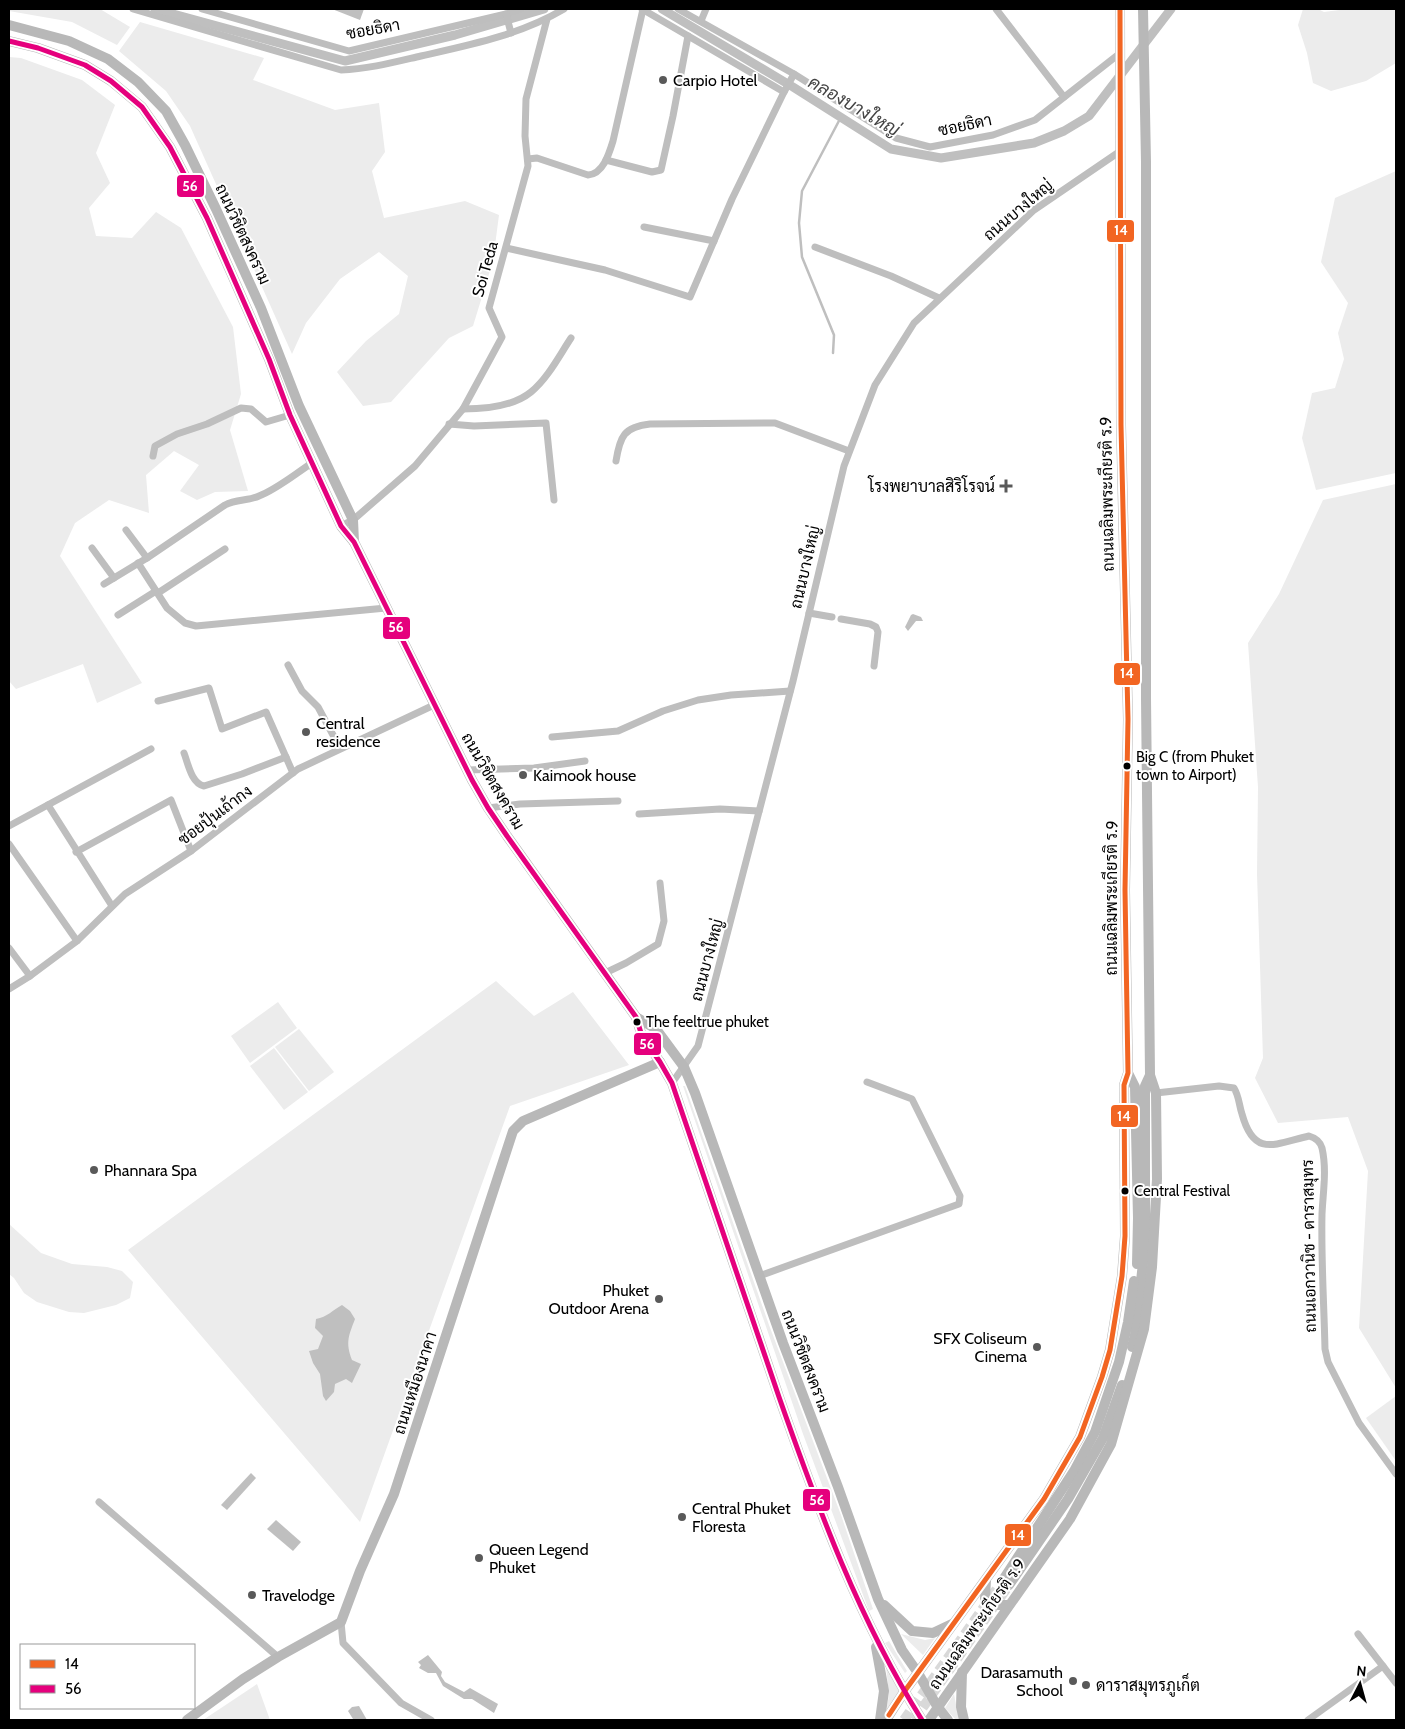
<svg xmlns="http://www.w3.org/2000/svg" width="1405" height="1729" font-family="Cabin,Sarabun,sans-serif">
<rect width="100%" height="100%" fill="#fff"/>
<g fill="#ececec">
<polygon points="9,9 100,9 130,27 117,45 72,22 9,11"/>
<polygon points="1303,9 1318,9 1324,12 1347,9 1396,9 1396,63 1366,81 1331,91 1313,83 1307,53 1298,25"/>
<polygon points="140,22 264,58 253,80 335,110 379,103 385,152 372,171 384,218 465,201 499,215 493,261 473,326 449,338 391,402 363,406 337,372 366,341 399,314 408,276 379,252 340,279 306,323 292,354 190,126 166,91 119,51"/>
<polygon points="9,57 21,58 82,80 115,105 96,153 110,183 89,208 96,236 132,238 156,212 181,228 233,327 241,394 230,430 248,491 215,492 197,500 180,491 199,465 174,451 146,475 149,513 109,500 75,523 60,556 142,683 97,703 83,664 16,689 9,681"/>
<polygon points="1396,171 1396,473 1316,490 1302,438 1312,393 1335,388 1344,359 1338,333 1348,303 1321,262 1335,198"/>
<polygon points="1396,484 1396,1388 1359,1328 1368,1171 1348,1117 1278,1123 1255,1078 1263,1058 1257,874 1258,787 1248,643 1279,594 1323,500"/>
<polygon points="496,981 534,1016 573,992 629,1065 510,1106 360,1522 128,1250"/>
<polygon points="278,1002 297,1028 250,1063 231,1036"/>
<polygon points="299,1029 334,1072 309,1091 275,1047"/>
<polygon points="274,1048 308,1092 284,1110 250,1066"/>
<polygon points="683,1086 685,1086 769,1325 841,1515 873,1609 869,1611 803,1434"/>
<polygon points="9,1224 41,1253 72,1264 107,1267 122,1271 133,1282 130,1298 116,1305 84,1313 69,1312 37,1302 24,1293 14,1278 9,1274"/>
<polygon points="1396,1396 1396,1461 1366,1418"/>
<polygon points="901,1634 925,1640 935,1638 923,1655"/>
<polygon points="889,1641 907,1671 905,1673 885,1643"/>
<polygon points="886,1667 899,1691 886,1714 889,1694"/>
<polygon points="257,1684 270,1720 203,1720"/>
<polygon points="954,1694 959,1720 956,1720 945,1708"/>
</g>
<g fill="#bfbfbf">
<polygon points="332,9 364,9 360,20"/>
<polygon points="913,614 921,617 923,621 916,621 908,631 905,627 911,615"/>
<path d="M342,1305L350,1311L355,1319C349,1335 345,1342 352,1360L361,1364L352,1383L346,1379L335,1384L334,1392L326,1401L323,1396L320,1374L313,1363L309,1351L318,1349L323,1336L315,1328L316,1319C327,1317 333,1310 342,1305Z"/>
<polygon points="251,1473 256,1478 227,1510 221,1505"/>
<polygon points="276,1520 301,1542 293,1551 267,1529"/>
<polygon points="428,1655 442,1672 441,1676 445,1682 464,1692 470,1688 498,1704 494,1713 472,1699 464,1699 443,1686 436,1673 428,1673 419,1668 421,1665 418,1662"/>
<polygon points="359,1706 367,1720 353,1719 348,1711 352,1707"/>
</g>
<g fill="none" stroke-linecap="round" stroke-linejoin="round">
<polyline stroke="#bfbfbf" stroke-width="2.5" points="833,353 834,335 802,257 799,223 802,191 841,117"/>
<g stroke="#bfbfbf" stroke-width="9">
<polyline points="155,9 345,61 455,35 544,9"/>
<polyline points="662,9 793,87 891,149 941,158 1034,143 1064,131 1089,116 1171,9"/>
</g>
<g stroke="#d9d9d9" stroke-width="10" stroke-dasharray="10 5" stroke-linecap="butt">
<polyline points="904,1720 1003,1580"/>
<polyline points="914,1720 1009,1585"/>
</g>
<g stroke="#bebebe" stroke-width="7">
<path d="M133,9L341,70C369,69 395,62 421,56C470,45 520,35 564,9"/>
<polyline points="202,9 349,51 506,14 521,9"/>
<polyline points="642,9 784,92"/>
<polyline points="678,9 794,74 896,138 930,147 993,135 1035,120 1119,54"/>
<polyline points="996,9 1064,97"/>
<polyline points="506,14 511,33"/>
<polyline points="701,21 706,9"/>
<path d="M528,159L537,158L588,175C603,174 609,154 613,141L643,9"/>
<polyline points="606,160 652,172 661,170 673,116 688,36"/>
<polyline points="644,227 714,241"/>
<polyline points="815,247 891,276 939,298"/>
<polyline points="506,248 605,270 690,297 732,199 784,92 794,74"/>
<path d="M463,409C485,409 514,406 531,392C548,378 559,356 571,338"/>
<polyline points="449,424 474,426 546,423 554,500"/>
<polyline points="153,456 155,446 177,434 207,424 241,408 251,409 266,422 290,415"/>
<path d="M616,461C620,436 624,427 650,424L775,423L849,451"/>
<polyline points="341,526 353,520 415,466 463,409 502,337 489,308 528,166 525,136 526,99 547,19"/>
<polyline points="126,530 147,558"/>
<polyline points="92,548 114,578"/>
<polyline points="138,563 167,608 185,623 196,626 386,608"/>
<path d="M104,584L147,558L225,505C236,499 248,501 259,496C277,489 295,474 312,463"/>
<polyline points="158,593 225,549"/>
<polyline points="809,613 832,617"/>
<polyline points="118,615 156,591"/>
<polyline points="841,619 870,624 876,627 878,632 874,666"/>
<polyline points="288,665 302,691 318,707 340,748"/>
<polyline points="158,701 209,688 222,729 266,712 293,773"/>
<polyline points="552,737 618,731 663,711 698,700 731,695 790,691"/>
<path d="M184,753C188,763 191,783 204,786L242,774L286,757"/>
<polyline points="467,770 534,768 585,761"/>
<polyline points="48,805 112,906"/>
<polyline points="488,808 520,804 618,801"/>
<polyline points="639,814 720,809 759,811"/>
<polyline points="9,826 151,749"/>
<polyline points="9,844 77,941"/>
<polyline points="76,852 171,800 191,851"/>
<polyline points="9,948 30,976"/>
<polyline points="605,973 626,963 658,944 664,921 660,883"/>
<polyline points="9,989 30,976 77,941 125,894 191,851 298,769 434,705"/>
<polyline points="672,1083 698,1046 793,681 844,466 875,385 914,323 1034,210 1119,152"/>
<path d="M1156,1093L1219,1086L1234,1088C1239,1096 1239,1105 1242,1114C1254,1158 1275,1144 1309,1136C1316,1138 1320,1141 1322,1148C1327,1170 1323,1192 1322,1214C1321,1259 1324,1304 1325,1349L1328,1362L1359,1423L1396,1474"/>
<polyline points="759,1276 959,1204 960,1196 912,1099 867,1082"/>
<polyline points="99,1502 278,1657"/>
<polyline points="341,1622 343,1643 401,1703 431,1720"/>
<polyline points="1358,1634 1396,1683"/>
<polyline points="1308,1720 1383,1666"/>
</g>
<g stroke="#b8b8b8" stroke-width="10">
<polyline points="9,25 69,41 108,59 138,82 166,111 185,145 216,209 261,308 299,406 353,520 354,542"/>
<path d="M9,41L38,48L85,65L111,81L142,107L170,147L207,218L269,359L290,415L341,526L354,542L472,780L488,808L507,836L636,1017L642,1036L660,1062L672,1083C707,1187 743,1292 779,1397C818,1508 859,1620 922,1720"/>
<polyline points="636,1017 656,1029 684,1067 695,1093 783,1343 838,1487 878,1599 902,1650 918,1673 937,1706 948,1720"/>
<polyline points="1128,1073 1135,1087 1138,1218 1137,1264"/>
<polyline points="1132,1347 1135,1335 1145,1245 1145,1086 1150,1075"/>
<polyline points="986,1580 985,1598 999,1605 1009,1605"/>
<polyline points="1003,1580 1074,1471 1095,1432 1119,1362 1128,1322 1134,1281"/>
<polyline points="1009,1585 1068,1499 1103,1438 1122,1385"/>
<polyline points="884,1605 912,1631 933,1633 952,1624"/>
<polyline points="876,1647 884,1691 880,1720"/>
<polyline points="962,1672 961,1707 964,1720"/>
<polyline points="187,1720 243,1679 278,1657 341,1622 360,1571 394,1494 513,1131 523,1121 660,1062"/>
<polyline points="886,1720 904,1692 1044,1499 1080,1437 1102,1377 1110,1350 1122,1276 1125,1236 1124,1085 1128,1073 1125,890 1128,719 1121,425 1120,9"/>
<polyline points="929,1720 1070,1519 1111,1444 1144,1329 1152,1267 1157,1179 1156,1093 1150,1075 1146,698 1146,162 1143,9"/>
</g>
<g stroke="#fff" stroke-width="9">
<polyline id="bus-1" points="889,1715 904,1692 1044,1499 1080,1437 1102,1377 1110,1350 1122,1276 1125,1236 1124,1085 1128,1073 1125,890 1128,719 1121,425 1120,9"/>
</g>
<g stroke="#fff" stroke-width="9">
<path id="bus-2" d="M9,41L38,48L85,65L111,81L142,107L170,147L207,218L269,359L290,415L341,526L354,542L472,780L488,808L507,836L636,1017L642,1036L660,1062L672,1083C707,1187 743,1292 779,1397C818,1508 859,1620 922,1720"/>
</g>
<use href="#bus-1" stroke="#f26522" stroke-width="5"/>
<use href="#bus-2" stroke="#e5007d" stroke-width="5"/>
</g>
<g fill="#595959" stroke="#fff" stroke-width="2">
<circle cx="663" cy="80" r="5"/>
<path d="M1003.5 478.5h5v5h5v5h-5v5h-5v-5h-5v-5h5z"/>
<circle cx="306" cy="732" r="5"/>
<circle cx="523" cy="775" r="5"/>
<circle cx="94" cy="1170" r="5"/>
<circle cx="659" cy="1299" r="5"/>
<circle cx="1037" cy="1347" r="5"/>
<circle cx="682" cy="1517" r="5"/>
<circle cx="479" cy="1558" r="5"/>
<circle cx="252" cy="1595" r="5"/>
<circle cx="1073" cy="1681" r="5"/>
<circle cx="1086" cy="1685" r="5"/>
</g>
<g fill="#000" stroke="#fff" stroke-width="2">
<circle cx="1127" cy="766" r="4.5"/>
<circle cx="637" cy="1022" r="4.5"/>
<circle cx="1125" cy="1191" r="4.5"/>
</g>
<g text-anchor="middle" dominant-baseline="central" stroke-width="4" stroke-linejoin="round" paint-order="stroke">
<g font-size="15" fill="#000" stroke="#fff" text-anchor="start">
<text x="1136" y="757">Big C (from Phuket<tspan x="1136" dy="18">town to Airport)</tspan></text>
<text x="646" y="1022">The feeltrue phuket</text>
<text x="1134" y="1191">Central Festival</text>
</g>
<g font-size="16" fill="#000" stroke="#fff">
<text transform="translate(373 29) rotate(-10)">ซอยธิดา</text>
<text transform="translate(965 125) rotate(-12)">ซอยธิดา</text>
<text transform="translate(1018 210) rotate(-40)">ถนนบางใหญ่</text>
<text transform="translate(243 234) rotate(65)">ถนนวิชิตสงคราม</text>
<text transform="translate(485 269) rotate(-74)">Soi Teda</text>
<text transform="translate(1107 494) rotate(-91)">ถนนเฉลิมพระเกียรติ ร.9</text>
<text transform="translate(805 567) rotate(-77)">ถนนบางใหญ่</text>
<text transform="translate(493 781) rotate(60)">ถนนวิชิตสงคราม</text>
<text transform="translate(215 815) rotate(-37)">ซอยปุ้นเถ้ากง</text>
<text transform="translate(1111 898) rotate(-90)">ถนนเฉลิมพระเกียรติ ร.9</text>
<text transform="translate(707 960) rotate(-75)">ถนนบางใหญ่</text>
<text transform="translate(1309 1246) rotate(-91)">ถนนเอกวานิช - ดาราสมุทร</text>
<text transform="translate(806 1361) rotate(69)">ถนนวิชิตสงคราม</text>
<text transform="translate(415 1383) rotate(-72)">ถนนเหมืองนาคา</text>
<text transform="translate(977 1624) rotate(-55)">ถนนเฉลิมพระเกียรติ ร.9</text>
</g>
<g font-size="16" fill="#000" stroke="#fff" text-anchor="start">
<text x="673" y="80">Carpio Hotel</text>
<text x="995" y="486" text-anchor="end">โรงพยาบาลสิริโรจน์</text>
<text x="316" y="723">Central<tspan x="316" dy="18">residence</tspan></text>
<text x="533" y="775">Kaimook house</text>
<text x="104" y="1170">Phannara Spa</text>
<text x="649" y="1290" text-anchor="end">Phuket<tspan x="649" dy="18">Outdoor Arena</tspan></text>
<text x="1027" y="1338" text-anchor="end">SFX Coliseum<tspan x="1027" dy="18">Cinema</tspan></text>
<text x="692" y="1508">Central Phuket<tspan x="692" dy="18">Floresta</tspan></text>
<text x="489" y="1549">Queen Legend<tspan x="489" dy="18">Phuket</tspan></text>
<text x="262" y="1595">Travelodge</text>
<text x="1063" y="1672" text-anchor="end">Darasamuth<tspan x="1063" dy="18">School</tspan></text>
<text x="1096" y="1685">ดาราสมุทรภูเก็ต</text>
</g>
<g font-size="18" font-style="italic" fill="#444" stroke="#fff">
<text transform="translate(854 106) rotate(30)">คลองบางใหญ่</text>
</g>
</g>
<g stroke="#fff" stroke-width="2">
<rect x="176" y="174" width="29" height="24" rx="5" fill="#e5007d"/>
<rect x="1106" y="219" width="29" height="24" rx="5" fill="#f26522"/>
<rect x="382" y="616" width="29" height="24" rx="5" fill="#e5007d"/>
<rect x="1113" y="662" width="28" height="24" rx="5" fill="#f26522"/>
<rect x="633" y="1032" width="29" height="24" rx="5" fill="#e5007d"/>
<rect x="1110" y="1104" width="29" height="24" rx="5" fill="#f26522"/>
<rect x="802" y="1488" width="29" height="24" rx="5" fill="#e5007d"/>
<rect x="1004" y="1523" width="28" height="24" rx="5" fill="#f26522"/>
</g>
<g font-size="14" text-anchor="middle" font-weight="bold" fill="#fff">
<text x="190" y="191">56</text>
<text x="1121" y="235">14</text>
<text x="396" y="632">56</text>
<text x="1127" y="678">14</text>
<text x="647" y="1049">56</text>
<text x="1124" y="1121">14</text>
<text x="817" y="1505">56</text>
<text x="1018" y="1540">14</text>
</g>
<rect width="1405" height="1729" fill="none" stroke="#000000" stroke-width="20"/>
<rect x="20" y="1644" width="175" height="65" fill="#ffffff" stroke="#999999"/>
<rect x="30" y="1660" width="25" height="8" fill="#f26522" stroke="#999999"/>
<text x="65" y="1669" font-size="15" fill="#000000">14</text>
<rect x="30" y="1685" width="25" height="8" fill="#e5007d" stroke="#999999"/>
<text x="65" y="1694" font-size="15" fill="#000000">56</text>
<g transform="translate(1360 1684) rotate(6)" stroke="#ffffff" stroke-width="4" paint-order="stroke">
<path d="M0-4L9 19L0 12L-9 19Z" fill="#000000"/>
<text y="-8" font-size="14" font-weight="bold" text-anchor="middle" fill="#000000">N</text>
</g>
</svg>
